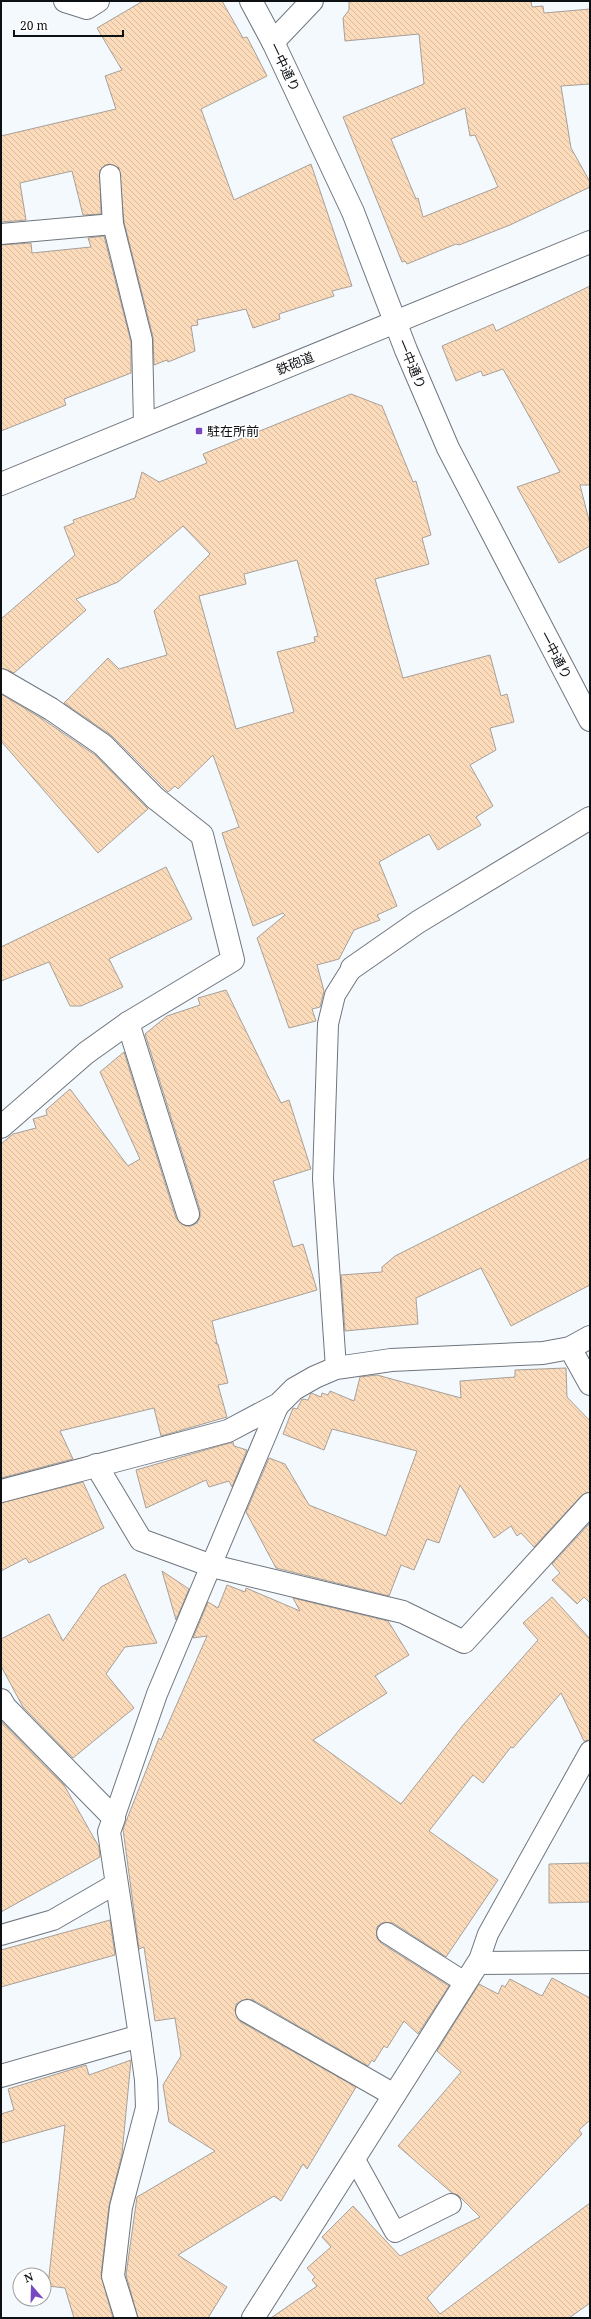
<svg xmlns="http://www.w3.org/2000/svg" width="591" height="2319" font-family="'Noto Serif','Noto Sans JP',serif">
<defs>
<pattern id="building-back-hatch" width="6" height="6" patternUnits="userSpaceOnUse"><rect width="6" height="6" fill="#fcdbbb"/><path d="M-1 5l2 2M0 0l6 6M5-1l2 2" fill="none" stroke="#d7bba0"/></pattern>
</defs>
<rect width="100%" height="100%" fill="#f4f9fe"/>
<g fill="url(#building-back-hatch)" stroke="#a8a098" fill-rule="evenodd">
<polygon points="143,1 222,1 243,38 247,37 267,76 201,109 234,200 311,164 352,286 332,291 334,296 279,314 280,319 253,328 246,309 197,320 198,325 191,326 195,351 168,362 167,360 154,365 153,337 124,222 119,168 109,164 100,170 101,214 83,215 72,171 20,183 26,220 1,222 1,136 116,109 105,76 122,70 97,28"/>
<path d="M349,1H531L532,7L543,6L544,13L590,9V84L561,86L571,148L590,182V187L510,225L459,245L456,244L407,264L405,261L402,262L343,117L424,84L419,34L345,41L343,18L349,10ZM465,108L470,136L475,135L498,187L423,217L418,198L416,199L391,139Z"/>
<polygon points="104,236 131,342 131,373 64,399 66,405 1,431 1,245 31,243 32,253 91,247 88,238"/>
<polygon points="590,286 590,485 580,485 590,524 590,546 559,563 517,487 560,472 503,369 483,376 481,371 456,381 442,346 493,324 496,331"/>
<path d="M351,394L382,406L413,482L416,481L431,535L422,538L429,564L375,579L403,678L490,655L501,696L507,694L514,722L490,728L496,750L470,765L493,806L476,817L481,825L438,850L429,834L379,862L397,906L377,915L380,920L354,930L339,959L317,965L324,991L320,1007L312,1009L316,1021L289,1028L257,938L285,915L283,913L253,926L222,833L239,827L213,755L178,789L175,786L168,792L112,736L64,703L108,658L119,669L167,655L154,611L210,554L183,526L118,582L76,599L86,610L14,673L1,668V619L75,555L64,527L74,523L73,520L135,498L142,472L159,482L207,463L203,454ZM297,560L318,636L314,637L315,642L277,652L294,712L236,729L199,596L246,584L244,574Z"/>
<polygon points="1,694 44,720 95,755 148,809 98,853 1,741"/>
<polygon points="166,867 192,919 109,959 123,987 81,1006 70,1006 49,962 1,981 1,947"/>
<polygon points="226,990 281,1103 289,1100 311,1169 273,1181 293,1247 303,1244 317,1290 212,1321 217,1343 215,1343 218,1344 228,1383 218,1385 227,1417 161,1436 154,1408 60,1431 73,1459 1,1478 1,1144 13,1134 36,1128 33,1119 47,1115 46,1110 70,1089 128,1166 140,1159 100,1072 124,1052 176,1218 185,1226 191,1226 197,1223 200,1217 200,1210 145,1034 167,1016 200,1005 198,998"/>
<polygon points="590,1158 590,1285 511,1326 481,1268 416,1298 418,1324 345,1331 341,1275 382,1272 382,1267 395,1256"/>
<polygon points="566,1368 567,1397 590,1421 590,1492 581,1496 534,1547 521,1533 517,1536 511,1526 494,1538 460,1485 439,1543 427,1539 414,1570 401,1565 389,1596 276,1568 246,1512 269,1458 285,1464 309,1505 386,1536 417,1451 332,1429 324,1450 283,1434 293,1408 297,1409 302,1399 308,1400 311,1393 321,1397 322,1393 328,1395 330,1391 354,1401 360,1377 377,1375 461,1398 460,1381 515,1377 515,1370"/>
<polygon points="233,1442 234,1446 247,1450 232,1487 229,1481 209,1487 206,1480 146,1508 136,1470"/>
<polygon points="83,1482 104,1528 29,1563 26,1558 1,1571 1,1503"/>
<polygon points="590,1523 590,1603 584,1597 577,1604 552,1580 560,1573 552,1564"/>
<polygon points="162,1571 189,1589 176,1620"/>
<polygon points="125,1574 157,1643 125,1647 106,1674 134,1708 73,1758 23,1707 1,1666 1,1639 49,1614 63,1641 101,1587"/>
<polygon points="227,1585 245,1592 246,1588 300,1611 293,1598 388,1621 409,1655 375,1676 387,1693 313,1740 401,1804 463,1725 538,1640 523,1623 552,1597 590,1639 590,1740 584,1741 561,1693 513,1748 511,1747 483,1783 473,1775 429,1831 498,1880 446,1957 393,1923 382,1923 377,1927 377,1938 381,1943 449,1986 418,2034 404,2021 387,2048 384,2046 374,2062 372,2060 368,2066 253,2000 247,1999 236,2004 235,2011 241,2022 356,2087 307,2169 303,2164 281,2201 274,2196 178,2255 227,2287 208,2318 138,2318 126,2275 137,2197 215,2151 169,2122 163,2085 181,2056 175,2018 155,2021 144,1947 139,1949 123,1829 159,1738 161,1740 207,1636 193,1638 208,1602 218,1608"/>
<polygon points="1,1721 64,1785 99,1847 100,1857 1,1912"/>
<polygon points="590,1863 590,1902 549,1903 549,1864"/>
<polygon points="110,1920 115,1955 1,1987 1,1950"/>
<polygon points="552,1978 590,1998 590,2120 579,2130 582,2134 427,2298 440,2314 590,2203 590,2303 569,2318 271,2318 317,2286 312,2280 315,2277 307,2268 331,2247 322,2237 353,2206 400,2256 480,2217 458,2195 452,2193 398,2146 461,2072 437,2051 479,1984 498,1994 502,1985 505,1987 510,1979 542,1996"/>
<polygon points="131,2060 122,2154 109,2206 101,2275 113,2318 74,2318 65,2288 48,2286 65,2125 1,2143 1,2114 14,2110 8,2089 86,2065 89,2075"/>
</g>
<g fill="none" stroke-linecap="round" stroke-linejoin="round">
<g stroke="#6f767e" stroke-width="22">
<g id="service">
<polyline points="110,175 113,224 142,340 144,424"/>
<polyline points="1,234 113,224"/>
<polyline points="336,1368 323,1179 328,1024 335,995 352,968"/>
<polyline points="114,1818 157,1694 279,1404"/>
<polyline points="387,1933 466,1983"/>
<polyline points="1,1935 53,1920 117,1883"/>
<polyline points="478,1963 488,1934 590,1751"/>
<polyline points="354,2158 395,2232 451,2204"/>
</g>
</g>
<g stroke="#6f767e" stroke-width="24">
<g id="minor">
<polyline points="65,1 87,8 98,1"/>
<polyline points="273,42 312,1"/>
<polyline points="1,680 51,709 103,745 155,798 202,835 233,960 128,1023 86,1053 1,1127"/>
<polyline points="352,968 418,922 590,818"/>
<polyline points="128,1023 188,1214"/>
<polyline points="570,1348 590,1384"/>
<polyline points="96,1465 141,1540 212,1566 403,1612 464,1642 590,1504"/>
<polyline points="1,1491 228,1431 279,1404 294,1389 315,1377 336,1368 391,1360 543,1353 570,1348 590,1337"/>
<polyline points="1,1700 5,1707 114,1818 109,1832 140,2036 1,2076"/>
<polyline points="247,2011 394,2095"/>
<polyline points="126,2318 113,2276 121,2207 147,2108 146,2080 140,2036"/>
<polyline points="253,2318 478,1963 590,1962"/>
</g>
</g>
<g stroke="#6f767e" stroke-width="24">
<g id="tertiary">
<polyline points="251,1 273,42 353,212 406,350 448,448 590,720"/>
<polyline points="1,484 590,242"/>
</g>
</g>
<use href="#service" stroke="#fff" stroke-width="20"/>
<use href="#minor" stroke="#fff" stroke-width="22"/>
<use href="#tertiary" stroke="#fff" stroke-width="22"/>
</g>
<rect fill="#7848c0" stroke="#fff" stroke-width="1.5" x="195" y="427" width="8" height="8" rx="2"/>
<g text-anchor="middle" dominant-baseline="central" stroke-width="3" stroke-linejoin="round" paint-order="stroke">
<g font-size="13" fill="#0e1114" stroke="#fff">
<text transform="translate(285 67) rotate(64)">一中通り</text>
<text transform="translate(295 363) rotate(-22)">鉄砲道</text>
<text transform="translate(412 364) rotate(67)">一中通り</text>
<text transform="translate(556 655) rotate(62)">一中通り</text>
</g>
<g font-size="13" fill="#0e1114" stroke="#fff" text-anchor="start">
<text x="207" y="431">駐在所前</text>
</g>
</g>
<rect width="591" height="2319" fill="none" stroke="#0e1114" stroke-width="4"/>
<g transform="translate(32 2287) rotate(340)"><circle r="19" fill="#ffffff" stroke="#9fa0a1"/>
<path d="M0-3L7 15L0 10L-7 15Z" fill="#7848c0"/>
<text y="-6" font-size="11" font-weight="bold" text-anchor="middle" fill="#0e1114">N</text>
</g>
<path d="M14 30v6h109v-6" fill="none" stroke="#0e1114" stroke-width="2"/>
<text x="20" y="30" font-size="12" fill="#0e1114" stroke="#ffffff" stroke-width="3" paint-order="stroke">20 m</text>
</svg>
